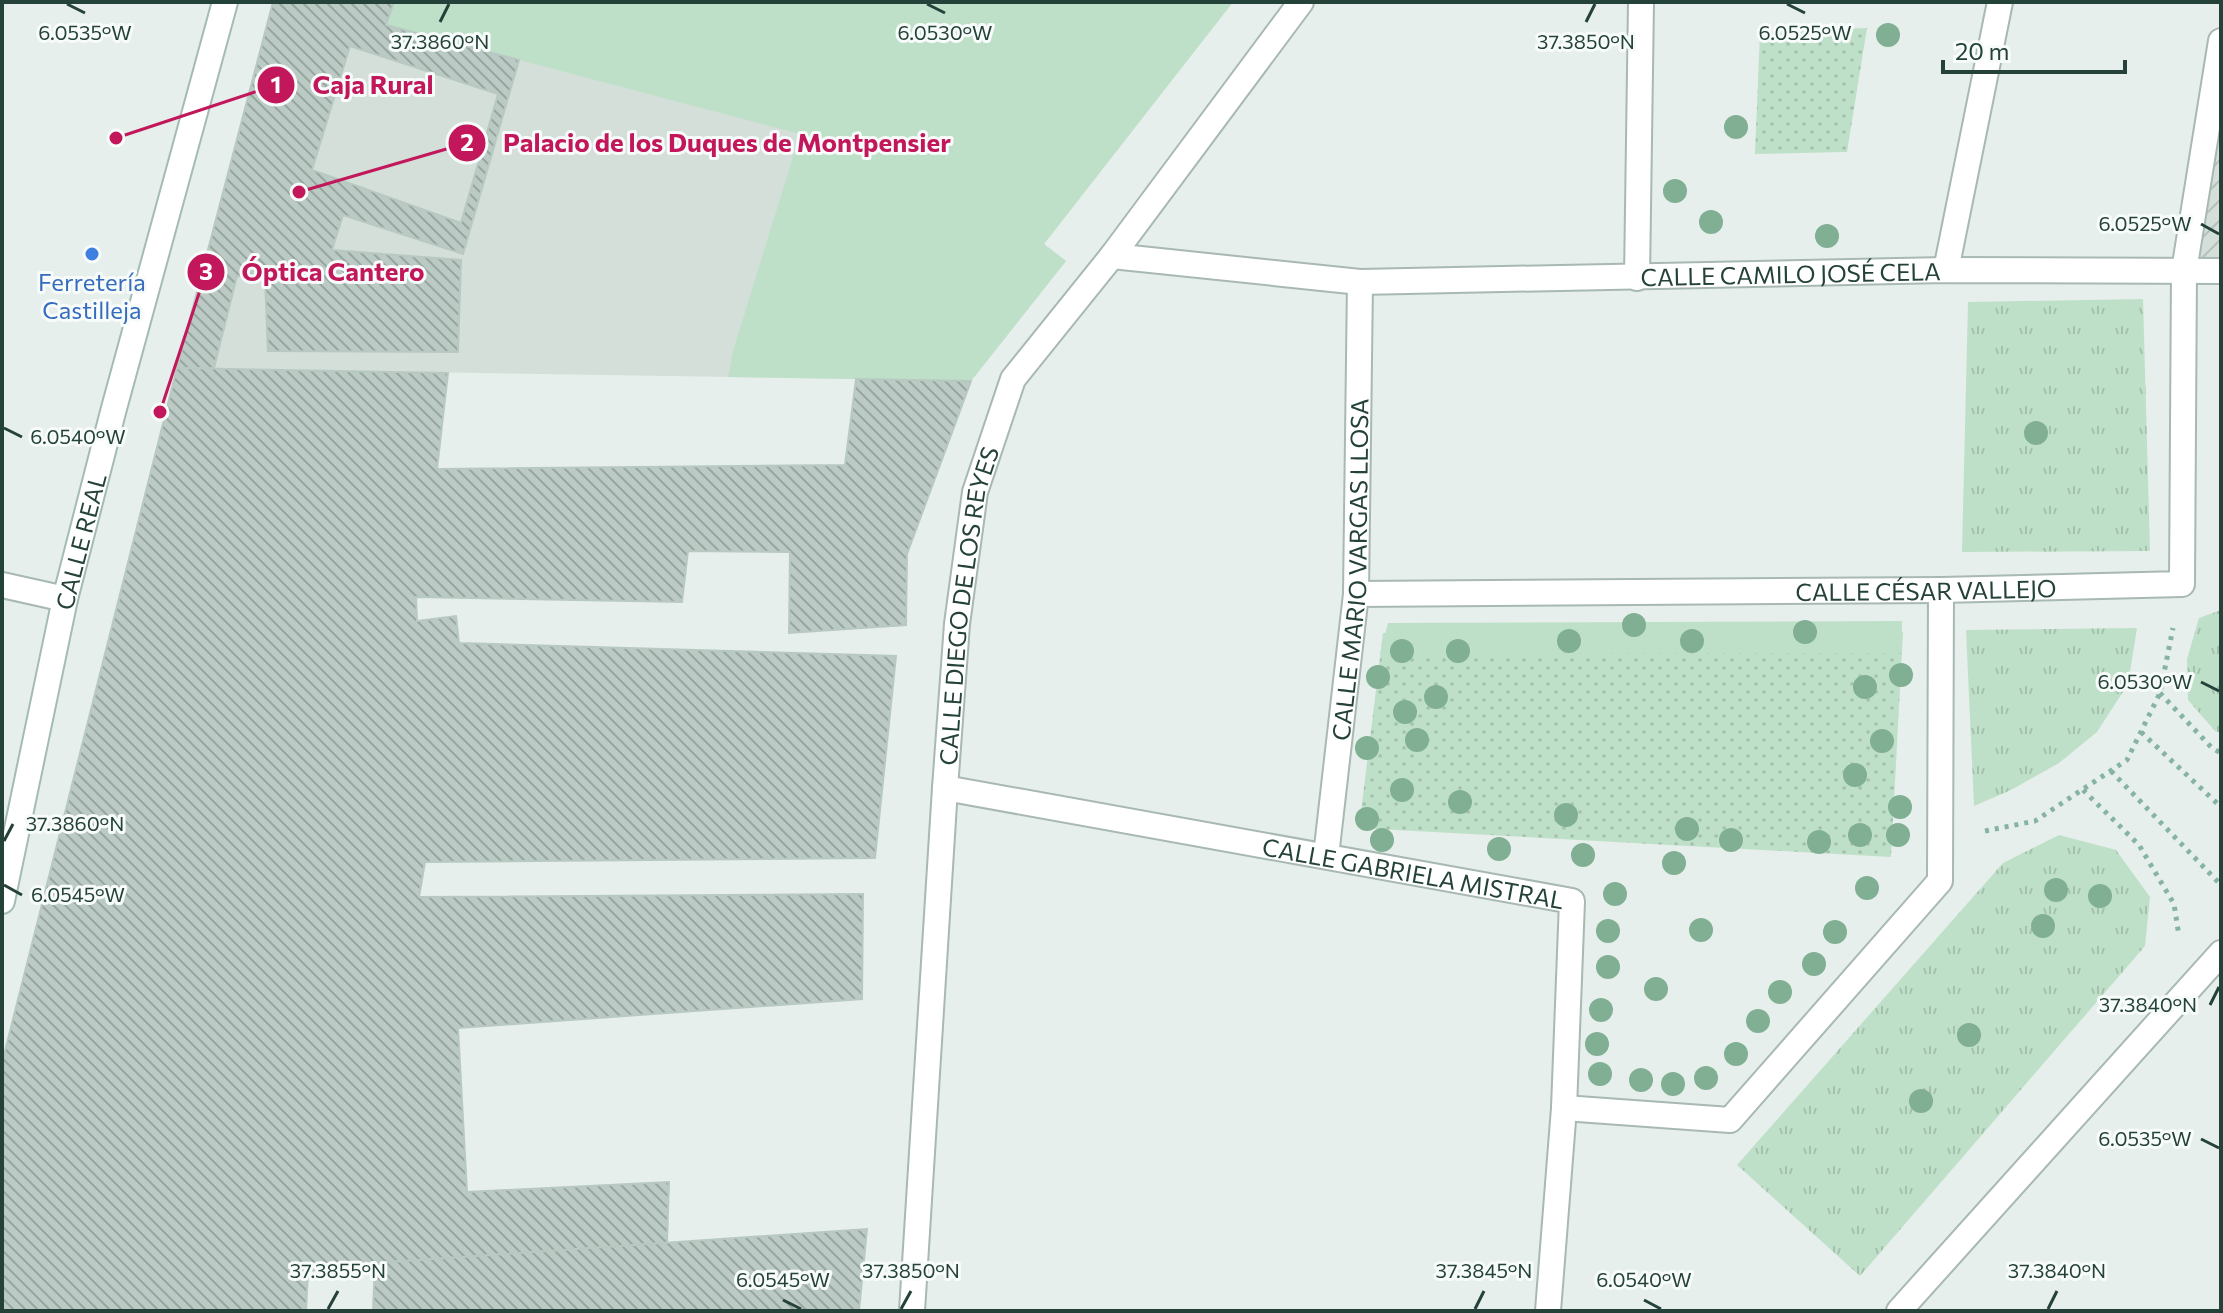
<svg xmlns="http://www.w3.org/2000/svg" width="2223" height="1313" font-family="Commissioner,sans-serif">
<defs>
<pattern id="industrial-furrows" width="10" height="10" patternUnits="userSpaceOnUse" patternTransform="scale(2)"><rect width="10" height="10" fill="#d4dfda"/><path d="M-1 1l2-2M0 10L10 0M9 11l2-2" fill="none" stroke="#b6c1bc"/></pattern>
<pattern id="grass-tufts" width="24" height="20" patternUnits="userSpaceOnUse" patternTransform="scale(2)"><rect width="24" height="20" fill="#bfe0c8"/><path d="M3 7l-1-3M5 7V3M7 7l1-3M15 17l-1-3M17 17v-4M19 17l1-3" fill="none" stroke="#a4c1ad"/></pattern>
<pattern id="park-dots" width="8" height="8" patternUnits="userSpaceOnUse" patternTransform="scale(2)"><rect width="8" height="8" fill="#bfe0c8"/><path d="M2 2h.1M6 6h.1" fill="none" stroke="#a4c1ad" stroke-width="1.8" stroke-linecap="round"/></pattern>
<pattern id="building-back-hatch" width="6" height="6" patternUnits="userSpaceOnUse" patternTransform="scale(2)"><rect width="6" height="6" fill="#bbcac4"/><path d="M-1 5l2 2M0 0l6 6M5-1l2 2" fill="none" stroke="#98a6a0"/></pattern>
</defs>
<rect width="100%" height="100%" fill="#e6efeb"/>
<polygon fill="#d4dfda" points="273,2 1233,2 1044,244 1066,261 971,381 177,368"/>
<polygon fill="url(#industrial-furrows)" points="2221,41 2221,270 2184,271"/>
<g fill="url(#grass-tufts)">
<polygon points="2143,299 2150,551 1962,552 1968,302"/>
<polygon points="2221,585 2221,733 2215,731 2188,700 2187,659 2199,618 2221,610"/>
<polygon points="2137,628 2128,684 2097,732 2059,763 2011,790 1974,806 1966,630"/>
<polygon points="2059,835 2116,850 2150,897 2145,946 1860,1276 1737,1165 2003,863"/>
</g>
<g fill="url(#park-dots)">
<polygon points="1867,28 1847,152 1755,154 1760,32"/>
<polygon points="1903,632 1891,857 1359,828 1383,633"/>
</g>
<g fill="#bfe0c8">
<polygon points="394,2 1233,2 1044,244 1066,261 971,381 728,377 733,351 800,134 387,25"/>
<polygon points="1902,621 1902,653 1380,654 1388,623"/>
</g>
<g fill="url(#building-back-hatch)" stroke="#b8c9c2" stroke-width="2" fill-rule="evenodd">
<path d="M273,2H394L386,25L519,60L463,254L343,215L332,250L461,260L458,352L268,351L265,279L237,276L214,368H177ZM350,46L498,94L461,223L312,170Z"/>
<polygon points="177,368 448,373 437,469 845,465 856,379 971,381 907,554 906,625 789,633 790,552 688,551 682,602 416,597 417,621 456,616 459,643 896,656 875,858 425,862 419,897 863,894 862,999 458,1028 467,1192 669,1182 667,1243 375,1263 308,1271 306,1311 2,1311 2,1063"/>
<polygon points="867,1229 859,1311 373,1311 375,1263"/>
</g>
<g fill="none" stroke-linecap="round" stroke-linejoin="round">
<g stroke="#a8b8b2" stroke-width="28">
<g id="street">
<path id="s1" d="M1112,256L1360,282L1946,270L2221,271"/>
<polyline points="1946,270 2000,2"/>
<polyline points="1637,278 1641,2"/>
<polyline points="2,585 65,599"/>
<path id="s2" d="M1356,594L1941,590L2182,584L2184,271L2221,41"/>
<path id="s3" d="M945,788L1572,901L1564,1108L1548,1311"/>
<path id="s4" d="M1326,856L1356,594L1360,282"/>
<polyline points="1564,1108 1730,1120 1940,881 1941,590"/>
<path id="s5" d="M912,1311L945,788L957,624L975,492L1013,379L1112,256L1301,2"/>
<polyline points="1899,1311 2221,953"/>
</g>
</g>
<g stroke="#a4bbb3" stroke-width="28">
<g id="secondary">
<path id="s6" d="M2,901L65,599L113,412L225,2"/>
</g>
</g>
<g stroke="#86b3a5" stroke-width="5" stroke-dasharray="4 6" stroke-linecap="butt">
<polyline points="2160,693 2212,748 2221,753"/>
<polyline points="2141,732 2221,807"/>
<polyline points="2111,771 2221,885"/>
<polyline points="2083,790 2139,845 2174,904 2179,936"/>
<polyline points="1985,831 2035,821 2127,760 2160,693 2173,628"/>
</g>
<use href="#street" stroke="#fff" stroke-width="24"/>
<use href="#secondary" stroke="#fff" stroke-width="24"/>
</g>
<g fill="#80af93">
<circle cx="1888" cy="35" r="12"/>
<circle cx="1736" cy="127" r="12"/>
<circle cx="1675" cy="191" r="12"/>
<circle cx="1711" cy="222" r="12"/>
<circle cx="1827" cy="236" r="12"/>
<circle cx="2036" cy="433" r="12"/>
<circle cx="1634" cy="625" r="12"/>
<circle cx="1805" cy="632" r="12"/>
<circle cx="1569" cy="641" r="12"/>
<circle cx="1692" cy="641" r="12"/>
<circle cx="1402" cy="651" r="12"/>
<circle cx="1458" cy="651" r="12"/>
<circle cx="1901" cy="675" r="12"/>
<circle cx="1378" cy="677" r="12"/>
<circle cx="1865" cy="687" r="12"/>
<circle cx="1436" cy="697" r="12"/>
<circle cx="1405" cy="712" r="12"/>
<circle cx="1417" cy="740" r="12"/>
<circle cx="1882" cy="741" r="12"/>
<circle cx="1367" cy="748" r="12"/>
<circle cx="1855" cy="775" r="12"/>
<circle cx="1402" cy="790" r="12"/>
<circle cx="1460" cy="802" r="12"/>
<circle cx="1900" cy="807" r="12"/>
<circle cx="1566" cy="815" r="12"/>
<circle cx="1367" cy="819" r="12"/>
<circle cx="1687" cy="829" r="12"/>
<circle cx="1860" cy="835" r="12"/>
<circle cx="1898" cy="835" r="12"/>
<circle cx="1382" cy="840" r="12"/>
<circle cx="1731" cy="840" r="12"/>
<circle cx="1819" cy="842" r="12"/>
<circle cx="1499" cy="849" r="12"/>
<circle cx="1583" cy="855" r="12"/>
<circle cx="1674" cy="863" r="12"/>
<circle cx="1867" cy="888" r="12"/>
<circle cx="2056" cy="890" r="12"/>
<circle cx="1615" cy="894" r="12"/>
<circle cx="2100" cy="896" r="12"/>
<circle cx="2043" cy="926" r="12"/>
<circle cx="1701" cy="930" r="12"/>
<circle cx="1608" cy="931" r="12"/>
<circle cx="1835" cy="932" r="12"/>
<circle cx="1814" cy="964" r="12"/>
<circle cx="1608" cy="967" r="12"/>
<circle cx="1656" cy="989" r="12"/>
<circle cx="1780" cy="992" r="12"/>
<circle cx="1601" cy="1010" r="12"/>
<circle cx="1758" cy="1021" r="12"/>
<circle cx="1969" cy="1035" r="12"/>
<circle cx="1597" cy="1044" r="12"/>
<circle cx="1736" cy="1054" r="12"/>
<circle cx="1600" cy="1074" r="12"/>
<circle cx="1706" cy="1078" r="12"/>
<circle cx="1641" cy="1080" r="12"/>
<circle cx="1673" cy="1084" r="12"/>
<circle cx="1921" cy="1101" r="12"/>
</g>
<path fill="none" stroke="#24423a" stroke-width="3" d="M67,4L85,13M927,4L945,13M1787,4L1805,13M440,22L449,4M1586,22L1595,4M2201,224L2219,234M4,428L22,437M2201,682L2219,691M4,841L13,824M4,885L22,895M2210,1005L2219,987M2201,1139L2219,1148M783,1300L801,1309M1644,1300L1661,1309M328,1309L338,1291M901,1309L911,1291M1475,1309L1484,1291M2048,1309L2057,1291"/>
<circle fill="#3f7fe0" stroke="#f7fbf9" stroke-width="3" cx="92" cy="254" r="8"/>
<g text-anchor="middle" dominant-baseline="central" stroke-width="6" stroke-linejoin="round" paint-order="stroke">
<g font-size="24" fill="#24423a" stroke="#f7fbf9">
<text stroke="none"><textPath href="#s1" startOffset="680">CALLE CAMILO JOSÉ CELA</textPath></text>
<text stroke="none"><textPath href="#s6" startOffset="368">CALLE REAL</textPath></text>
<text stroke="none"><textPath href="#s4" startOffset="288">CALLE MARIO VARGAS LLOSA</textPath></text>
<text stroke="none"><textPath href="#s2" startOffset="570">CALLE CÉSAR VALLEJO</textPath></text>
<text stroke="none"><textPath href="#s5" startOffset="708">CALLE DIEGO DE LOS REYES</textPath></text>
<text stroke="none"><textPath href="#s3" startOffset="476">CALLE GABRIELA MISTRAL</textPath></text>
</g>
<g font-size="24" fill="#366cbe" stroke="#f7fbf9">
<text x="92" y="281">Ferretería<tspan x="92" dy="28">Castilleja</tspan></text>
</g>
</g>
<g font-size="20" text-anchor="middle" fill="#24423a" stroke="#f7fbf9" stroke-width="6" stroke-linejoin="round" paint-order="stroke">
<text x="85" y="40">6.0535°W</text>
<text x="945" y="40">6.0530°W</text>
<text x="1805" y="40">6.0525°W</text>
<text x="440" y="49">37.3860°N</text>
<text x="1586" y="49">37.3850°N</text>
<text x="2145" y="231">6.0525°W</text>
<text x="78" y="444">6.0540°W</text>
<text x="2145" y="689">6.0530°W</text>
<text x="75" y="831">37.3860°N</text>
<text x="78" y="902">6.0545°W</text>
<text x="2148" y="1012">37.3840°N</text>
<text x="2145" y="1146">6.0535°W</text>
<text x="338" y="1278">37.3855°N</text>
<text x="911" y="1278">37.3850°N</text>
<text x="1484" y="1278">37.3845°N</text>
<text x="2057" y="1278">37.3840°N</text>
<text x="783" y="1287">6.0545°W</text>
<text x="1644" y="1287">6.0540°W</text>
</g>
<path fill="none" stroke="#c2185b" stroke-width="3" d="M116 138L276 85M299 192L467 143M160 412L206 272"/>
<g fill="#c2185b" stroke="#f7fbf9" stroke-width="3">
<circle cx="116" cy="138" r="8"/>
<circle cx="299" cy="192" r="8"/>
<circle cx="160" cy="412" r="8"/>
<circle cx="276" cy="85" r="20"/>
<circle cx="467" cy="143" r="20"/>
<circle cx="206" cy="272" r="20"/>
</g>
<g font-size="24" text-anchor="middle" font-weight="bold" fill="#fff">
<text x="276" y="93">1</text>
<text x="467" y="151">2</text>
<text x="206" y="280">3</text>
</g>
<g font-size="26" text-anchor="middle" font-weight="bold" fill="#c2185b" stroke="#f7fbf9" stroke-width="6" stroke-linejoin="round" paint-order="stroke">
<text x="373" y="94">Caja Rural</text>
<text x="727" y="152">Palacio de los Duques de Montpensier</text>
<text x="333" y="281">Óptica Cantero</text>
</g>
<rect width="2223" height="1313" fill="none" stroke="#24423a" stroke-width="8"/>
<path d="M1943 60v12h182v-12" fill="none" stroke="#24423a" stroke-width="4"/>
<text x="1955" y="60" font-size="24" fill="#24423a" stroke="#f7fbf9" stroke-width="6" paint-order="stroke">20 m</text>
</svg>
